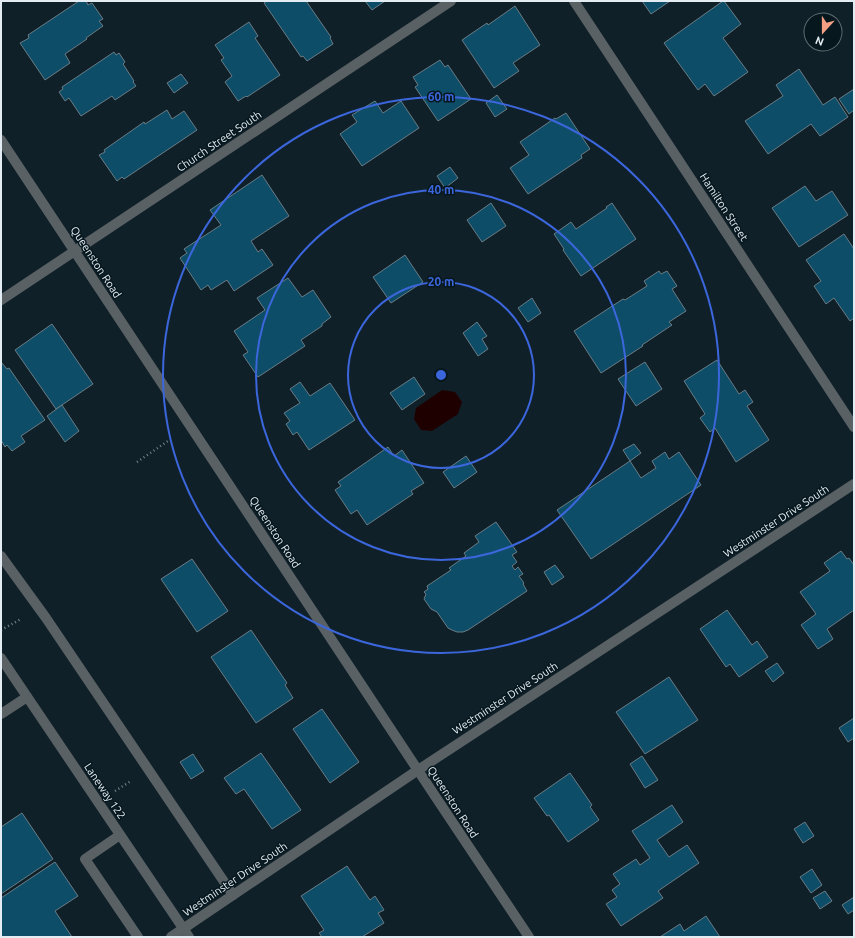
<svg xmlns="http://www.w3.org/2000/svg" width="855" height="938" font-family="Ubuntu,sans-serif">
<rect width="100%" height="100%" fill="#102028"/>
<polygon fill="#1f0000" points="442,390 455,392 462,402 458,414 432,431 421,430 414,419 416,408"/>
<g fill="#0e4d67" stroke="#697c86">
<polygon points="79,1 86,1 88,5 92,3 103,19 99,21 103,26 86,38 87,39 65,54 70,63 45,80 20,43 29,38 28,35"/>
<polygon points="267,1 306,1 331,37 330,38 333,44 307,61 303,56 301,57 264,3"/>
<polygon points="365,1 385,1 372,10"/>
<polygon points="642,1 670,1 651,14"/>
<polygon points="723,1 724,1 741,24 723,38 748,72 714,96 705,84 698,90 664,43"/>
<polygon points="515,6 540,45 513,63 519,71 494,88 462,40 487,23 488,25"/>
<polygon points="249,22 258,36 255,38 280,75 247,97 246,96 238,101 225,82 232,76 221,60 224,58 215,45"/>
<polygon points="114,52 116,55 119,53 125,62 123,64 134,81 133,82 136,86 115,100 112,96 81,116 69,98 65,101 59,92 63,89 62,87"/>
<polygon points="440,60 445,67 448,65 471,99 438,121 415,87 418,85 413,77"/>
<polygon points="799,69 823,105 835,97 848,117 820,136 811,124 768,154 745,121 783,96 776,85"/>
<polygon points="181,74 188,83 174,93 167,83"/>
<polygon points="854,89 854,110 849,114 839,99"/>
<polygon points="497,95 507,109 495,117 486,103"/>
<polygon points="375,101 383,113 401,101 419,128 362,166 340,134 357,122 352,115"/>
<polygon points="167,110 172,119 184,111 197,130 124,179 122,177 117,181 99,155 105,152 104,150 144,122 145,124"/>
<polygon points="566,113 590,149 581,155 582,158 528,194 510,168 529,155 520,142 555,118 556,119"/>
<polygon points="450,167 458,178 445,188 437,176"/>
<polygon points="262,175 289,216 251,241 258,252 262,249 273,265 234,291 227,280 211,290 208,285 201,290 180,258 187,253 184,249 221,225 210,210"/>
<polygon points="805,186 816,201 832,191 848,215 799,247 772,208"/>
<polygon points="491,203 506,226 482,242 467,220"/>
<polygon points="612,203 636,239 581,276 563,250 564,249 554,234 571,222 576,229 607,208 606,207"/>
<polygon points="844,234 854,249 854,318 850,321 834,298 826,304 814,286 821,281 806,260"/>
<polygon points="405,255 423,282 391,303 373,277"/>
<polygon points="659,271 661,274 667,271 677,286 672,289 686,311 669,322 672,325 642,345 643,346 601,373 574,331 623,299 625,300 647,286 644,281"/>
<polygon points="288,278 302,297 313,290 331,317 322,324 322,326 301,340 305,346 258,377 243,355 248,352 234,331 265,310 257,298"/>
<polygon points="532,298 541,313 528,322 518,308"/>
<polygon points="477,322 487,336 482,339 488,349 478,356 463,333"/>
<polygon points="52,324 93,384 56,409 15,350"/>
<polygon points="717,360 739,394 745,390 753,402 747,406 769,440 736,462 715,428 710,432 700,418 705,414 684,381"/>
<polygon points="1,362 7,369 9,368 45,420 21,436 25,442 12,451 7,445 5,447 1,440"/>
<polygon points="645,362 662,389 636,406 618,379"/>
<polygon points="414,377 425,394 402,410 390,393"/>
<polygon points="300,382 310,396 330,383 355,420 309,450 297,432 293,435 286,424 290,421 284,413 300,403 290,389"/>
<polygon points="62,405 79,431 65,442 47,416"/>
<polygon points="634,444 641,453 630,461 623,450"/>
<polygon points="388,447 394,456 402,450 424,483 411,491 413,494 367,525 357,510 351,514 335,490 341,486 338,482"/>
<polygon points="665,452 669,459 679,452 701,485 591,559 557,510 630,461 641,478 656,468 652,461"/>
<polygon points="466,456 477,472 454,488 443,472"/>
<polygon points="496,522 517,552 512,555 517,562 512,566 515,570 518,567 523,574 519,576 524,583 523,584 527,591 468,630 463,632 457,632 452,630 448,628 437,612 431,609 424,599 426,594 424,592 428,589 427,586 451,570 449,568 466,556 464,553 479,542 475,536"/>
<polygon points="841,551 847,559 849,558 854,565 854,610 827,629 833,639 818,649 801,625 816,614 800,592 830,571 824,563"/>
<polygon points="192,559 228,611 197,632 161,579"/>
<polygon points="555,565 564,577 552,585 544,572"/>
<polygon points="727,610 752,645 757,641 768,657 739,677 730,664 726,667 700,629"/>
<polygon points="251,630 287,683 285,685 293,698 256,723 211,657"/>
<polygon points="777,663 784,673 773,682 765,671"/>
<polygon points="669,677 698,720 645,754 616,712"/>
<polygon points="322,709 359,762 330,783 293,729"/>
<polygon points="854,718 854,738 848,742 839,728"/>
<polygon points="261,753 301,810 272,829 244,789 236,794 224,778"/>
<polygon points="193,754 204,771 191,779 180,762"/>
<polygon points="642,756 658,780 645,788 630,764"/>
<polygon points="570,773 592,805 590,807 599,820 568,842 549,815 547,816 534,798"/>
<polygon points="672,805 683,822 657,840 669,857 687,845 699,863 658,891 663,898 621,926 606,904 617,897 612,890 620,884 613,874 636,859 640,865 650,858 632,831"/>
<polygon points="22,813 53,859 1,894 1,827"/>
<polygon points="805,822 814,836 803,843 794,829"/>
<polygon points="55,862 78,896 55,911 72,937 1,937 1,898"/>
<polygon points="347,866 370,900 375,896 384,910 378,913 384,923 362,937 322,937 319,933 324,930 301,896"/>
<polygon points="812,869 822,885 811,893 800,877"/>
<polygon points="825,891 832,901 820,909 813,898"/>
<polygon points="854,897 854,910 848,914 842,905"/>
<polygon points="706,916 720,937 660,937 680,924 684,931"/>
</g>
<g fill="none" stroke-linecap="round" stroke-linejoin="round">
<g stroke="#7a878e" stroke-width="2.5" stroke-dasharray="1 3" stroke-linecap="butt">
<polyline points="137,462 168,441"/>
<polyline points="1,630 21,619"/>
<polyline points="115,791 131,781"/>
</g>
<g stroke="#596165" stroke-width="10">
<polyline points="1,556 46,618 233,895"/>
<polyline points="1,658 189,937"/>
<polyline points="1,714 27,697"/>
<polyline points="120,835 85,859 138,937"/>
</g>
<g stroke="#596165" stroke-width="10">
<polyline points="574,1 854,427"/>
<polyline points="1,140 433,793 529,937"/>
<polyline points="1,300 451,1"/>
<polyline points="171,937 418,770 854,484"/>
</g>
</g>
<g fill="none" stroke="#3b66dc" stroke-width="2">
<circle cx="441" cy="375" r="93"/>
<circle cx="441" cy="375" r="185"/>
<circle cx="441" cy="375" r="278"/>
</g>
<g text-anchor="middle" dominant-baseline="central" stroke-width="3" stroke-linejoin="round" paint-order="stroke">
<g font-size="11" fill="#e2ecf2" stroke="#07171e">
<text transform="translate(219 141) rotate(-34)">Church Street South</text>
<text transform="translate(724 207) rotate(57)">Hamilton Street</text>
<text transform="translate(96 262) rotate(57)">Queenston Road</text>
<text transform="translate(776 521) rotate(-33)">Westminster Drive South</text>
<text transform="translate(275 532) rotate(57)">Queenston Road</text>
<text transform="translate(505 698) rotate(-33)">Westminster Drive South</text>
<text transform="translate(105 791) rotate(56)">Laneway 122</text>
<text transform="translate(453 802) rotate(57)">Queenston Road</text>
<text transform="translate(235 879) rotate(-34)">Westminster Drive South</text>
</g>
</g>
<circle cx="441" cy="375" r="6" fill="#3b66dc" stroke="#07171e" stroke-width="2"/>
<g font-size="12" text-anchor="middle" font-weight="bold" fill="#3b66dc" stroke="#07171e" stroke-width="3" stroke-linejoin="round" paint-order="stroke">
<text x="441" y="101">60 m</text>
<text x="441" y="194">40 m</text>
<text x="441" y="286">20 m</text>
</g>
<rect width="855" height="938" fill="none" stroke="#e2ecf2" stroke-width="4"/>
<g transform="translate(823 32) rotate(201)"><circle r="19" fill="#07171e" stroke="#5f6c73"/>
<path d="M0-3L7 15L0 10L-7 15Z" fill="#f39f83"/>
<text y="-6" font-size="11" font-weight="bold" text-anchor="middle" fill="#e2ecf2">N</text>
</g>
</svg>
